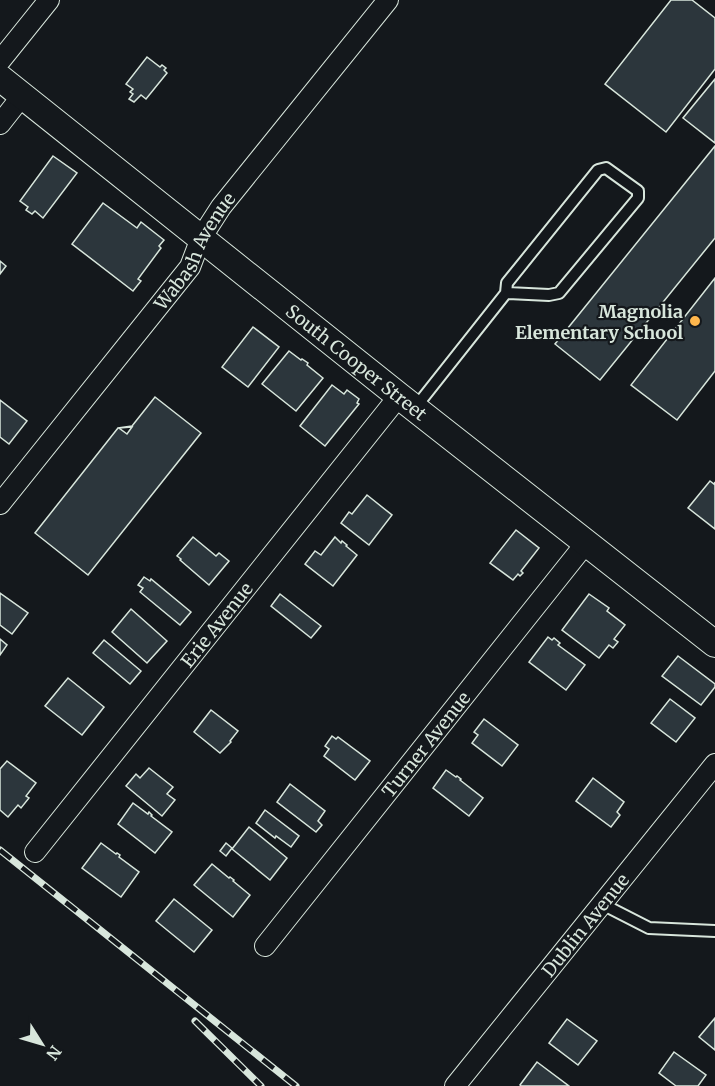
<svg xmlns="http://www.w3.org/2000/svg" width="715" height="1086" font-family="Merriweather,serif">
<rect width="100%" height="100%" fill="#14181c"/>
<g fill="#2c363c" stroke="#d8e6dc" stroke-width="1.5" fill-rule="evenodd">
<polygon points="671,0 692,0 715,18 715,69 666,132 605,84"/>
<polygon points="147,57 160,67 162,65 166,68 164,70 167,73 146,99 141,95 134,102 129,99 133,94 130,92 133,89 126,84"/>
<polygon points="715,79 715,143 683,118"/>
<polygon points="715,146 715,238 600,380 555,344"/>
<polygon points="53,156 77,173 43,218 35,211 32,214 26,210 28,207 20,201"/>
<polygon points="103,203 137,228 141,222 164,240 159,246 161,248 138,279 141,281 133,291 72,244"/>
<polygon points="0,261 6,266 0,274"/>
<polygon points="715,278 715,371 677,420 631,385"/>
<polygon points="253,327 279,347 248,387 222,367"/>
<polygon points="289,351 301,360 302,359 308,363 307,365 323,378 296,411 262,384"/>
<polygon points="332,385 344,394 347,390 359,399 357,403 359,404 325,446 300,426"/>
<path d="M155,397L201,433L88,575L35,533L118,428L132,426ZM132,427L127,434L119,428Z"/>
<polygon points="0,400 27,421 9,444 0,437"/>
<polygon points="710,481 714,484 715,482 715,529 688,508"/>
<polygon points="367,495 392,515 369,545 341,523 349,512 352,514"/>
<polygon points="516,530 539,548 521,571 523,573 520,576 518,574 513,580 490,563"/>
<polygon points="193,537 216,556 219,553 229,561 209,585 180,560 181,559 177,556"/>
<polygon points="335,537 341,543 342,541 347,545 346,546 357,555 333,586 305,564 315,551 321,555"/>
<polygon points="144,577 150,581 151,579 191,612 180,625 140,592 143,588 138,585"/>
<polygon points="0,593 28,613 12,634 0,625"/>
<polygon points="280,594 321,626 311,638 271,606"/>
<polygon points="589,594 609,608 607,611 625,625 614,639 618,642 613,648 609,645 599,658 562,630"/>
<polygon points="131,609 167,641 147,663 112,632"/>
<polygon points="548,637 552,640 554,638 560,643 558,645 585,665 566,690 529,662"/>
<polygon points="0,639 7,645 0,655"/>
<polygon points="104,640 141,671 130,684 93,653"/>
<polygon points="678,656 715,684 715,687 701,705 662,676"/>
<polygon points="68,678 104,707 82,735 45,706"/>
<polygon points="670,699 695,718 676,742 651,723"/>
<polygon points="211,710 238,731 230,741 231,742 220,753 194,732"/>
<polygon points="484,719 518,745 502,766 472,743 478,735 474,732"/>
<polygon points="332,736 336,739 338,737 370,761 355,780 324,756 329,749 325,746"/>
<polygon points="7,761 36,783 26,796 29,798 21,808 18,805 8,817 0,810 0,769"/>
<polygon points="149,768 173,787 167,794 175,800 162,816 126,786 136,774 140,778"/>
<polygon points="446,770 456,777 457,776 461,779 460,780 483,798 469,816 433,788"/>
<polygon points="593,778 624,802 617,812 620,815 611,827 576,801"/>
<polygon points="290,784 325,811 318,821 322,825 316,832 277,802"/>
<polygon points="133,803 148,814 149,812 152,815 151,816 172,832 155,853 118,824"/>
<polygon points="265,810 299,836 291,847 276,836 275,838 256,823"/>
<polygon points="249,827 287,858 270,880 232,849"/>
<polygon points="101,843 116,854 117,853 120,855 119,857 139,872 121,897 82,868"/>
<polygon points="226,843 232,848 226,856 220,851"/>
<polygon points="212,864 229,878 230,877 234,880 233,881 250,895 233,917 194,885"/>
<polygon points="174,899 212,930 194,952 156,921"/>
<polygon points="715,1018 715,1050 699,1037"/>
<polygon points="567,1019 597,1041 578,1065 549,1043"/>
<polygon points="674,1052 706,1075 698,1086 676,1086 659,1073"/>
<polygon points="537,1062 569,1086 521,1086 520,1085"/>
</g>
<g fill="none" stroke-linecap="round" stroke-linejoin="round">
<g stroke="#d8e6dc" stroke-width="14">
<g id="service">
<polyline points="415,408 506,293 507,283 598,170 606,168 638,191 638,198 559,293 549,295 506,293"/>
<polyline points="602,904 649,928 715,931"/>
</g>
</g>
<g stroke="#d8e6dc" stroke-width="22">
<g id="minor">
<polyline points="0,61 49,0"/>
<polyline points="0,124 22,96"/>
<path id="s1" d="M0,504L190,267L201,238L221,207L388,0"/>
<path id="s2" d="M35,852L399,396"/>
<path id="s3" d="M265,946L586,543"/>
<path id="s4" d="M455,1086L715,764"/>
</g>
</g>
<g stroke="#d8e6dc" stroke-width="28">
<g id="tertiary">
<path id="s5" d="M0,78L399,396L715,644"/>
</g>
</g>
<use href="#service" stroke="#14181c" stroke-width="10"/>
<use href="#minor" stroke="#14181c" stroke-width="20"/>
<use href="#tertiary" stroke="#14181c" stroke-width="26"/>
<g stroke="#d8e6dc" stroke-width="7">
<g id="rail">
<polyline points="0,850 296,1086"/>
<polyline points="195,1021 261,1086"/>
</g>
</g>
<use href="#rail" stroke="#14181c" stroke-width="4.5" stroke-dasharray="14" stroke-linecap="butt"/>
</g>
<circle fill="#ffb74d" stroke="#14181c" stroke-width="2" cx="695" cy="321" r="6"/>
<g text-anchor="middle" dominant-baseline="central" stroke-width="4.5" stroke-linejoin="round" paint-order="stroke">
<g font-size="18" fill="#d8e6dc" stroke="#14181c">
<text stroke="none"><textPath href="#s1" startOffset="320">Wabash Avenue</textPath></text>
<text stroke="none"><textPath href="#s5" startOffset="456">South Cooper Street</textPath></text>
<text stroke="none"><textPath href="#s2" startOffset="291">Erie Avenue</textPath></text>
<text stroke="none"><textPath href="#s3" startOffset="258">Turner Avenue</textPath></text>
<text stroke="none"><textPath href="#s4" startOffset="207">Dublin Avenue</textPath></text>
</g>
<g font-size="18" font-weight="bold" fill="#d8e6dc" stroke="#14181c" text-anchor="end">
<text x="683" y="311">Magnolia<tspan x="683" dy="21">Elementary School</tspan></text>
</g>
</g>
<g transform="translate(42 1044) rotate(127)" stroke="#14181c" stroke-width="4.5" paint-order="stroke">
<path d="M0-4.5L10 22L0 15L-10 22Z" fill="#d8e6dc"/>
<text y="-9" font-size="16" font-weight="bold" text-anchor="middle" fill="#d8e6dc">N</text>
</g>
</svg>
